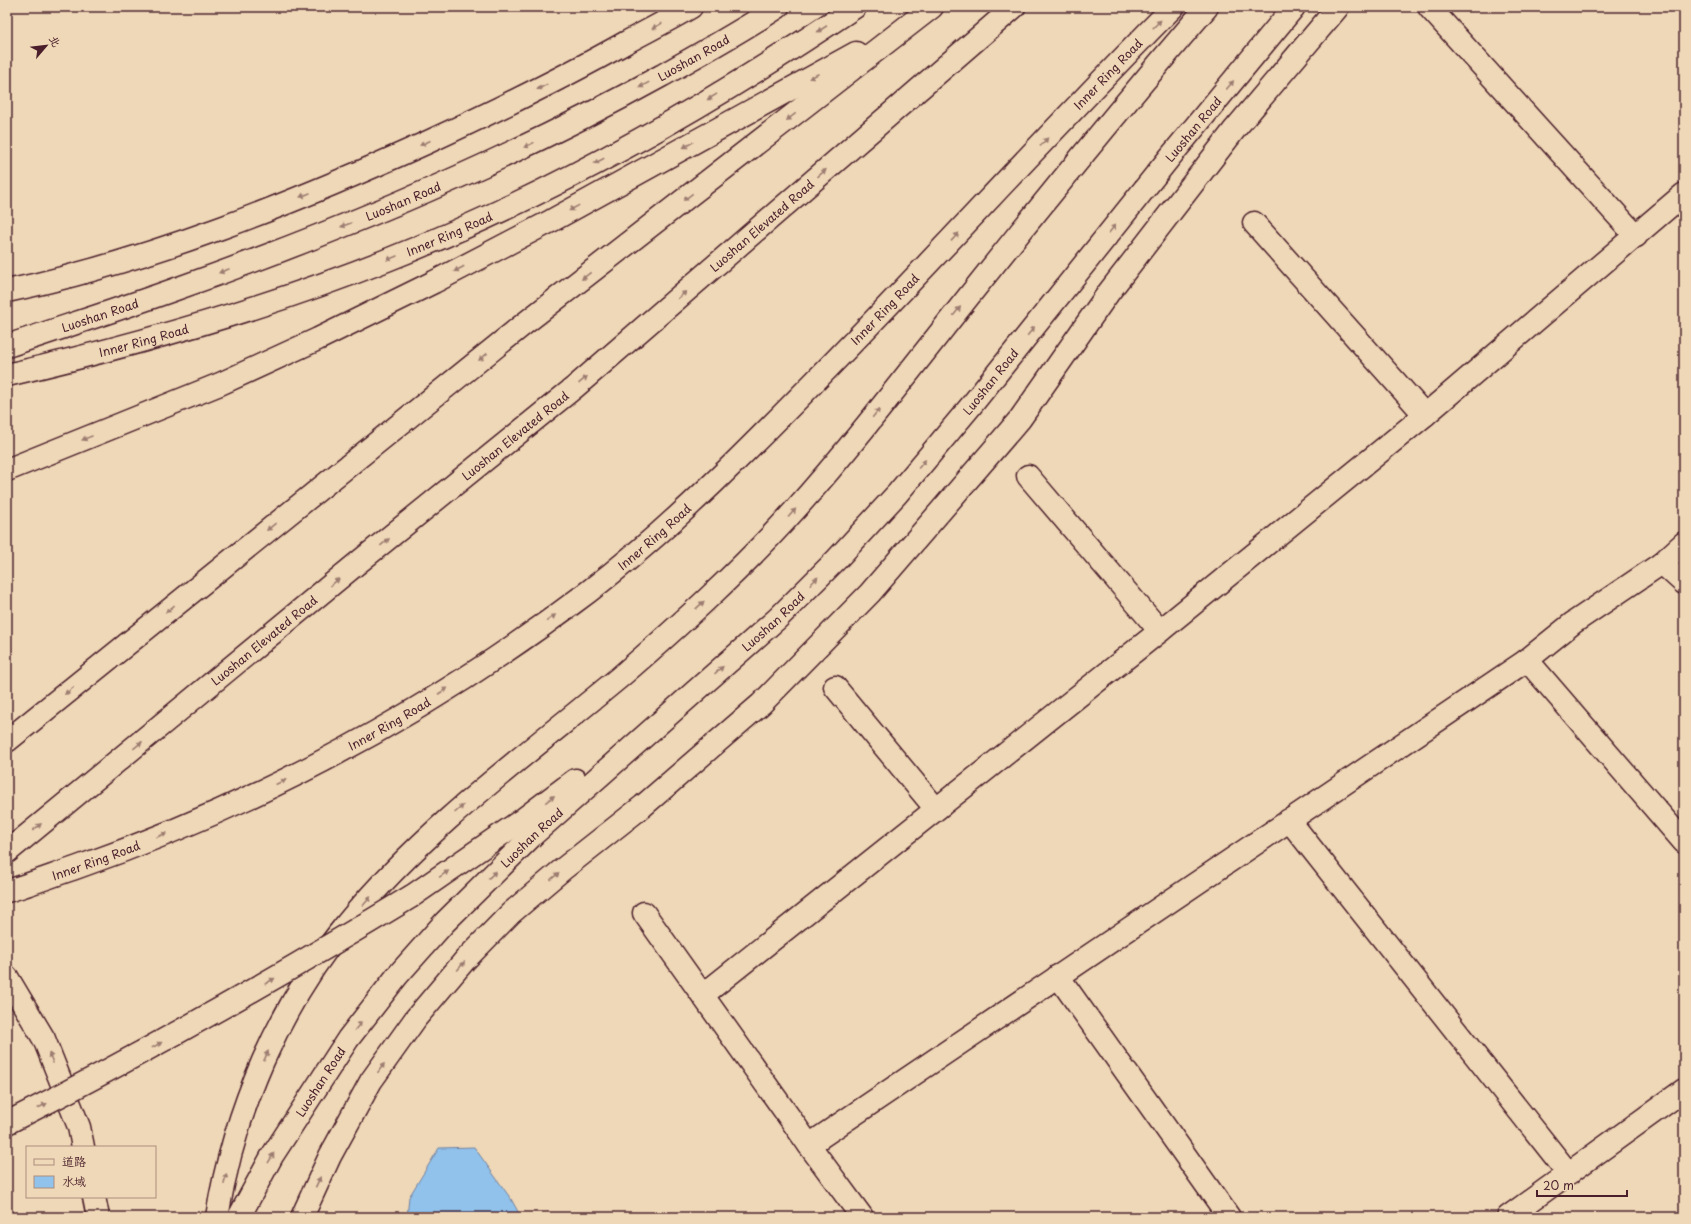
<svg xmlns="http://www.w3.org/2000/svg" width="1691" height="1224" font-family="'Playpen Sans','LXGW WenKai TC',sans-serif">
<rect width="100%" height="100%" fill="#efd8b7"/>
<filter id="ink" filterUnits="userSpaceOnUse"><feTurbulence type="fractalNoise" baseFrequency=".025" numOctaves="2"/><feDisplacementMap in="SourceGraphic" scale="8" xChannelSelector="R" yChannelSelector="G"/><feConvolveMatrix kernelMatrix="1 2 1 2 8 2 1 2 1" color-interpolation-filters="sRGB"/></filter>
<g filter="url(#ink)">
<polygon fill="#90c2ec" stroke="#74819f" points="474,1147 511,1199 521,1217 407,1217 409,1197 439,1148"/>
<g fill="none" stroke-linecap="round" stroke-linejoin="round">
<g stroke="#4a1f2b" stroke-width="25">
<g id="minor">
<polyline points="1429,7 1636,236"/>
<polyline points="1254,223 1425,415"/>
<polyline points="1028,476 1160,631"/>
<polyline points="1662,563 1684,583"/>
<polyline points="1527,660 1684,842"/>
<polyline points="835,687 936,809"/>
<polyline points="1289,820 1569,1174"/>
<polyline points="644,913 809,1145 862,1217"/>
<polyline points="1058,976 1229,1217"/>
<polyline points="703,995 1160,631 1425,415 1684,194"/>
<polyline points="809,1145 1527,660 1573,623 1662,563 1684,543"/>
<polyline points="1508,1217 1684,1090"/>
</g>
</g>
<g stroke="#4a1f2b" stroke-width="25">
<g id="major">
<path d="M7,291C150,261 296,202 428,142C495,111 561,79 625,43C647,31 669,20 691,7"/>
<path id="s1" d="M7,346C63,327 120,309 176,289C343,230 506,162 661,76C700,54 740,32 778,7"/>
<polyline points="412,896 522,820 575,780"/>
<path id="s2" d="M239,1217L272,1156L348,1039L397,976L445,922L534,834L778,618L837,559L897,494L970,407L1170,157L1294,7"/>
<polyline points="302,1217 330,1156 371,1081 416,1018 465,960 511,913 563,869 643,806 761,704 870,593 1020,419 1109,292 1235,129 1338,7"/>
</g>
</g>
<g stroke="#4a1f2b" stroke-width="25">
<g id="highway">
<path id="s3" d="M7,375C136,345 264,309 387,260C552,195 708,106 855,7"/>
<polyline points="7,470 220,384 318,339 434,282 551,221 856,53"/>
<polyline points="7,741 524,324 932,7"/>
<path id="s4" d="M7,852L354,566L575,387L1014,7"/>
<path id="s5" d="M7,891C31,884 54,875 78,867C261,803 434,709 588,592C675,525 752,446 828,368C944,249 1056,125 1173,7"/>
<polyline points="7,977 44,1039 79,1127 83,1147"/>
<polyline points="94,1197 98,1217"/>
<path d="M217,1217C234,1111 279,1005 348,922C426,827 526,755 620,677C680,625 740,571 793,512C855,443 911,369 969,296C1047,198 1125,102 1207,7"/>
</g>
</g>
<use href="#minor" stroke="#efd8b7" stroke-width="22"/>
<use href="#major" stroke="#efd8b7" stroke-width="22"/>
<use href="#highway" stroke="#efd8b7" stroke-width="22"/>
<g stroke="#4a1f2b" stroke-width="25" stroke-linecap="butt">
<path id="major-bridge" d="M7,1123C145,1053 279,977 412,896"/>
</g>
<use href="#major-bridge" stroke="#efd8b7" stroke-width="22"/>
</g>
<defs><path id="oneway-solid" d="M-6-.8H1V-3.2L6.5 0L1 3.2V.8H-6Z"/></defs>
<g fill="#9c7c71">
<use href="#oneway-solid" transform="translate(1157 24) rotate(-45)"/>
<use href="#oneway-solid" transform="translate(657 26) rotate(151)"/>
<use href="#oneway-solid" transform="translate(822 29) rotate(147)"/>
<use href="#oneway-solid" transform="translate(814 76) rotate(152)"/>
<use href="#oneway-solid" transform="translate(644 85) rotate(151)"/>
<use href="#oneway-solid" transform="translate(1230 85) rotate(-50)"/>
<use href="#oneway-solid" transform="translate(542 87) rotate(153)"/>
<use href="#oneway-solid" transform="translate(712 97) rotate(149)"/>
<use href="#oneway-solid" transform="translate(791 117) rotate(142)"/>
<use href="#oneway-solid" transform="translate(1044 142) rotate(-47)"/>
<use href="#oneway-solid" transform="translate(425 143) rotate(156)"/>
<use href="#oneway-solid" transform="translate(529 145) rotate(154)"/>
<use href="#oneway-solid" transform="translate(688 145) rotate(151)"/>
<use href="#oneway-solid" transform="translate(599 161) rotate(152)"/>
<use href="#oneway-solid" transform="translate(822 173) rotate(-41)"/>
<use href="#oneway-solid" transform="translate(305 195) rotate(157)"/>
<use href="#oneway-solid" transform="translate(688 197) rotate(142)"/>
<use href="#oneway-solid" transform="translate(574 208) rotate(151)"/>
<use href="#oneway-solid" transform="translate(346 225) rotate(159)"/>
<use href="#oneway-solid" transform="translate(1112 229) rotate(-51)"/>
<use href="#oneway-solid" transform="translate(955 237) rotate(-47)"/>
<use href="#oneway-solid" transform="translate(392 258) rotate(157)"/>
<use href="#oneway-solid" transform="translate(459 269) rotate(152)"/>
<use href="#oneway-solid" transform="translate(224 271) rotate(159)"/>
<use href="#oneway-solid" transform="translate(586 276) rotate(142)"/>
<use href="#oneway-solid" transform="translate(682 295) rotate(-41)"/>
<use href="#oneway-solid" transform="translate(957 311) rotate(-51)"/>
<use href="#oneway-solid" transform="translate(1031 331) rotate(-51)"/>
<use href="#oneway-solid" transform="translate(483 357) rotate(141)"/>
<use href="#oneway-solid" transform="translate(583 380) rotate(-41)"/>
<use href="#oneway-solid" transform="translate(876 413) rotate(-51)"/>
<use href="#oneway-solid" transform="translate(87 438) rotate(158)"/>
<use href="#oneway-solid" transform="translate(922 464) rotate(-50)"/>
<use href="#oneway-solid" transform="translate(792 513) rotate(-48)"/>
<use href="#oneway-solid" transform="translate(271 527) rotate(141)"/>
<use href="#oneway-solid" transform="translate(385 542) rotate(-39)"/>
<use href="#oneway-solid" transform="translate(814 581) rotate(-45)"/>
<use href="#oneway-solid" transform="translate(335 582) rotate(-39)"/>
<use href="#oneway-solid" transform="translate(700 605) rotate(-43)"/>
<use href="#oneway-solid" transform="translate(170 609) rotate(141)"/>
<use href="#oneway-solid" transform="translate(551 618) rotate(-36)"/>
<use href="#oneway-solid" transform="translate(719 670) rotate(-41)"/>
<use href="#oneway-solid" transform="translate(69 691) rotate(141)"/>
<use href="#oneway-solid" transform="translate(443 691) rotate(-33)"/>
<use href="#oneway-solid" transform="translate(138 745) rotate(-39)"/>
<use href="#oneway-solid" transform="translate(281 782) rotate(-25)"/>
<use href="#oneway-solid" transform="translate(550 799) rotate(-37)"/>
<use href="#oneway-solid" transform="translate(459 809) rotate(-42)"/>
<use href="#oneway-solid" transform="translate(37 827) rotate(-39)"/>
<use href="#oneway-solid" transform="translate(162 835) rotate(-23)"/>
<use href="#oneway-solid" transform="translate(444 874) rotate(-35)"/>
<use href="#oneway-solid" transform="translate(492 875) rotate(-44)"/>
<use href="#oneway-solid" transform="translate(555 876) rotate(-41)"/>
<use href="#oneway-solid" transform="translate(367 901) rotate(-49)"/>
<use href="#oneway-solid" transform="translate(461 966) rotate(-50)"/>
<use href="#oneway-solid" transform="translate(270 981) rotate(-30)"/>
<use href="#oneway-solid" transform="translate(358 1026) rotate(-52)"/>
<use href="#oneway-solid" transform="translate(157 1045) rotate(-29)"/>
<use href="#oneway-solid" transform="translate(266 1056) rotate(-66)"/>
<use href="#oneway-solid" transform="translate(51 1058) rotate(-112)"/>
<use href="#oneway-solid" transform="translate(381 1068) rotate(-54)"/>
<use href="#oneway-solid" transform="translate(42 1106) rotate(-27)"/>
<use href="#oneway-solid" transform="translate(271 1158) rotate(-60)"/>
<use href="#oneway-solid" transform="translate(225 1179) rotate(-78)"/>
<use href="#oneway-solid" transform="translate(318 1182) rotate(-65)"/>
</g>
</g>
<g text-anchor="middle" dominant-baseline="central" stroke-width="3.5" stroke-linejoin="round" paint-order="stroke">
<g font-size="12" fill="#4a1f2b" stroke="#efd8b7">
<text stroke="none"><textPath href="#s1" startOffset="746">Luoshan Road</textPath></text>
<text stroke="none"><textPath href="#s5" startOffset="1391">Inner Ring Road</textPath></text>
<text stroke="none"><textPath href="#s2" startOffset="1454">Luoshan Road</textPath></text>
<text stroke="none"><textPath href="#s1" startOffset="422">Luoshan Road</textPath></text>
<text stroke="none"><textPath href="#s4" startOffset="981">Luoshan Elevated Road</textPath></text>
<text stroke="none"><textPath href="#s3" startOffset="465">Inner Ring Road</textPath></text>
<text stroke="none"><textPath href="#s5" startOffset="1067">Inner Ring Road</textPath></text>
<text stroke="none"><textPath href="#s1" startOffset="98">Luoshan Road</textPath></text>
<text stroke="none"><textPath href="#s3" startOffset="141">Inner Ring Road</textPath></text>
<text stroke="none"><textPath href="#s2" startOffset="1130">Luoshan Road</textPath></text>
<text stroke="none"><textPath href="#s4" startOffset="657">Luoshan Elevated Road</textPath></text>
<text stroke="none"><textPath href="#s5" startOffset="743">Inner Ring Road</textPath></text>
<text stroke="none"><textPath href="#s2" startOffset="806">Luoshan Road</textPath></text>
<text stroke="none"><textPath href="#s4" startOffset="333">Luoshan Elevated Road</textPath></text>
<text stroke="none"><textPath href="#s5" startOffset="418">Inner Ring Road</textPath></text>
<text stroke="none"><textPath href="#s2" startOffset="482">Luoshan Road</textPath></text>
<text stroke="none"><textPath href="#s5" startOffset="94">Inner Ring Road</textPath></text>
<text stroke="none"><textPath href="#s2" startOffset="158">Luoshan Road</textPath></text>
</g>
</g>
<rect width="1691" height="1224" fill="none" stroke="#efd8b7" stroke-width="24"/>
<rect x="12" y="12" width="1667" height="1200" fill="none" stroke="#4a1f2b" stroke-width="1.5" filter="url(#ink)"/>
<rect x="26" y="1146" width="130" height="52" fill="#efd8b7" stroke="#ad8e7f"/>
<rect x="34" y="1159" width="20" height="6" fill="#efd8b7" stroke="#ad8e7f"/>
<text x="62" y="1166" font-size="12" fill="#4a1f2b">道路</text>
<rect x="34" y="1176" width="20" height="12" fill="#90c2ec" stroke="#ad8e7f"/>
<text x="62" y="1186" font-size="12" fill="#4a1f2b">水域</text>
<g transform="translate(46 46) rotate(62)" stroke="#efd8b7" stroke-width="3" paint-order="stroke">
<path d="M0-3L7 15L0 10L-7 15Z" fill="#4a1f2b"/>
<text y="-6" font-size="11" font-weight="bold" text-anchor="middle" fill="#4a1f2b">北</text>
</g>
<path d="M1537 1190v6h90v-6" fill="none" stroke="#4a1f2b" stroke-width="2"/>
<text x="1543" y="1190" font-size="12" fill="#4a1f2b" stroke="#efd8b7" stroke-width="3" paint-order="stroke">20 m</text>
</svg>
